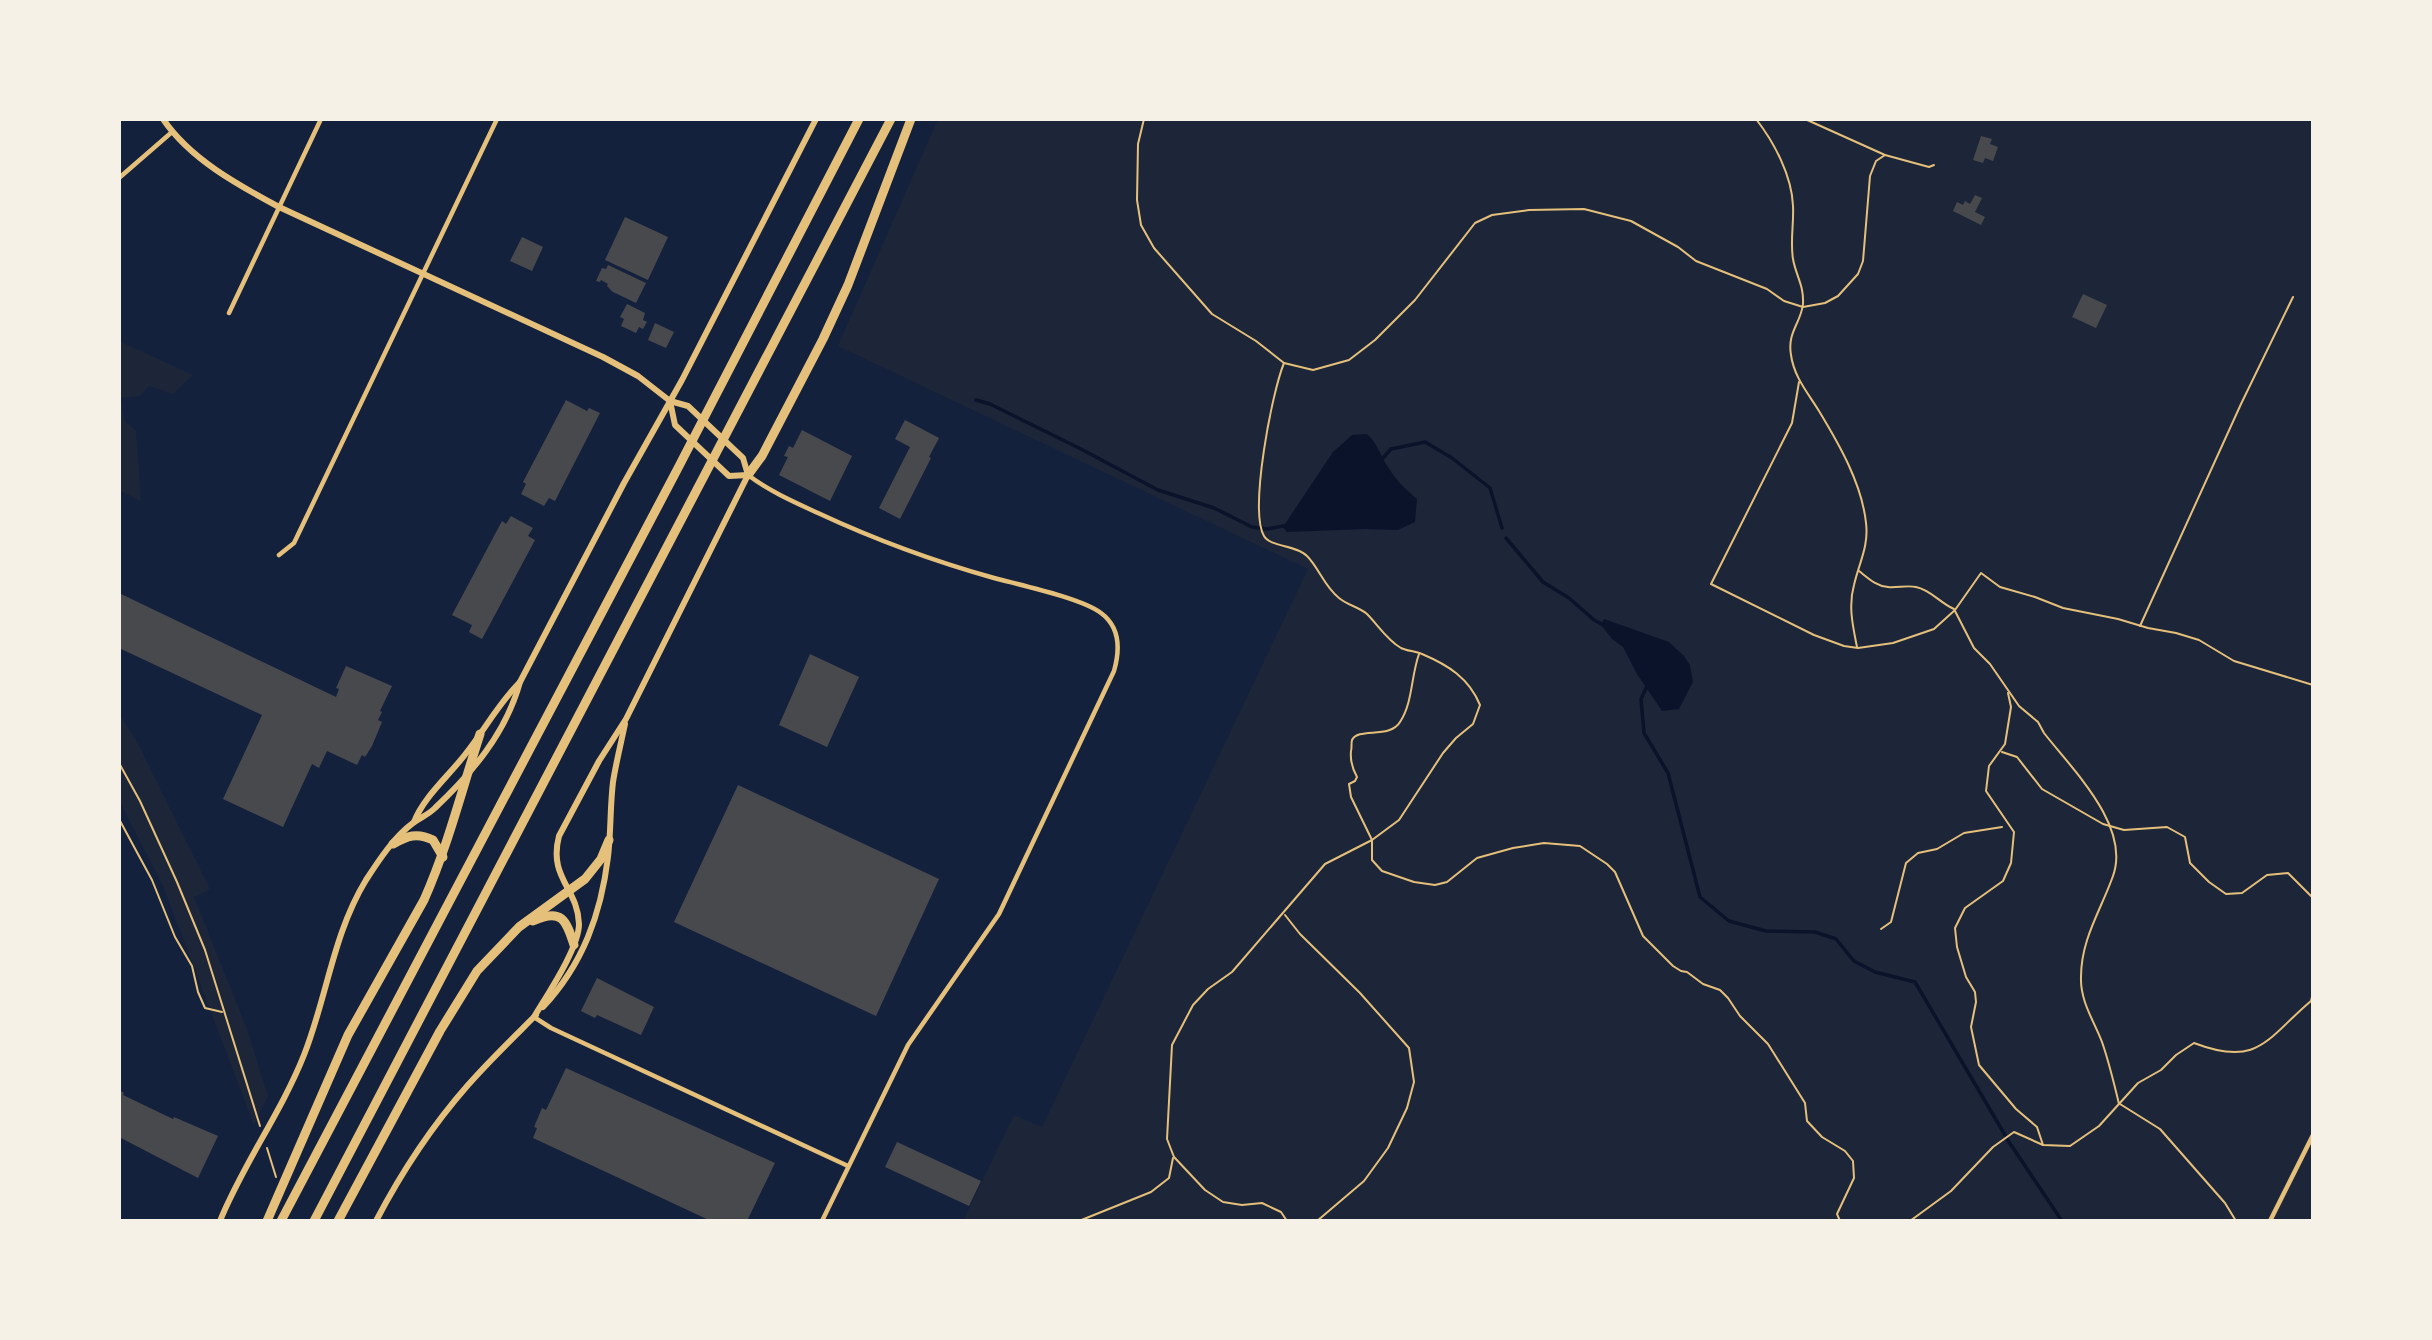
<svg xmlns="http://www.w3.org/2000/svg" width="2432" height="1340" font-family="Raleway,sans-serif">
<rect width="100%" height="100%" fill="#14213d"/>
<g fill="#1d2539">
<polygon points="938,119 2313,119 2313,1221 963,1221 1014,1115 1042,1127 1308,569 838,346"/>
<polygon points="119,341 193,375 173,394 149,386 140,396 121,398 124,420 136,431 141,501 119,490"/>
<polygon points="119,713 138,744 210,889 194,897 247,1029 268,1096 254,1125 163,886 119,800"/>
</g>
<g fill="#0b132b">
<path d="M1367,434C1377,443 1379,452 1386,464C1394,478 1404,488 1417,499L1415,522L1398,530L1366,529L1287,532L1283,527L1333,452L1352,435Z"/>
<polygon points="1604,619 1669,642 1684,656 1690,665 1693,682 1679,709 1662,711 1637,674 1623,647 1612,639 1601,625"/>
</g>
<g fill="none" stroke-linecap="round" stroke-linejoin="round">
<g stroke="#0b132b" stroke-width="3.5">
<polyline points="976,400 990,404 1081,449 1158,490 1214,508 1252,527 1267,529 1288,525"/>
<polyline points="1382,459 1391,449 1425,442 1452,458 1490,488 1502,528"/>
<polyline points="1506,538 1543,582 1569,598 1594,620 1605,626"/>
<polyline points="1647,686 1641,699 1644,733 1668,773 1700,897 1729,921 1766,931 1815,932 1836,939 1854,961 1875,972 1915,982 2005,1135"/>
<polyline points="2007,1139 2062,1221"/>
</g>
</g>
<g fill="#48494c">
<polygon points="1981,136 1992,139 1990,144 1998,147 1993,161 1985,158 1983,163 1973,160"/>
<polygon points="1975,195 1982,198 1975,212 1985,217 1981,225 1953,211 1957,202 1963,205 1965,201 1970,204"/>
<polygon points="625,217 668,237 648,280 605,260"/>
<polygon points="522,237 543,247 532,271 510,261"/>
<polygon points="608,265 646,283 636,303 613,292 607,286 608,284 601,280 600,282 596,281 602,268 606,269"/>
<polygon points="2083,294 2107,305 2096,328 2072,317"/>
<polygon points="627,304 645,313 643,320 647,322 643,329 639,327 636,333 621,326 624,319 620,317"/>
<polygon points="655,323 674,332 666,348 648,340"/>
<polygon points="566,400 587,411 589,408 600,413 555,501 549,498 544,506 521,494 526,484 523,482"/>
<polygon points="905,420 939,438 929,457 931,458 900,519 879,508 910,447 895,439"/>
<polygon points="802,430 852,456 830,501 779,475 788,457 784,456 789,446 793,448"/>
<polygon points="511,516 533,528 528,536 535,540 482,639 469,632 472,625 452,615 502,521 506,524"/>
<polygon points="119,593 336,697 339,689 336,688 346,666 392,686 380,711 382,712 378,720 382,722 372,746 365,757 362,755 357,765 327,751 319,768 312,764 283,827 223,799 262,715 119,648"/>
<polygon points="810,654 859,677 827,747 779,725"/>
<polygon points="738,785 939,879 876,1016 674,922"/>
<polygon points="597,978 654,1007 641,1035 597,1015 595,1018 581,1011"/>
<polygon points="566,1068 775,1163 747,1221 711,1221 533,1138 537,1128 534,1127 542,1108 546,1110"/>
<polygon points="119,1090 124,1093 123,1095 173,1119 174,1117 218,1136 198,1178 119,1137"/>
<polygon points="897,1142 981,1181 969,1206 885,1167"/>
</g>
<g fill="none" stroke-linecap="round" stroke-linejoin="round">
<g stroke="#e5c07b" stroke-width="2">
<polyline points="1144,119 1138,144 1137,200 1141,225 1154,248 1212,314 1256,341 1284,363 1313,370 1349,360 1375,340 1415,300 1475,223 1492,215 1529,210 1584,209 1631,221 1678,247 1696,261 1767,289 1784,301 1803,307 1825,303 1838,296 1858,274 1863,261 1870,176 1876,161 1885,155"/>
<path d="M1756,119C1774,142 1792,176 1793,206C1794,224 1790,241 1793,259C1796,276 1804,285 1803,304C1801,323 1787,332 1791,355C1794,377 1808,393 1819,411C1839,444 1862,484 1866,523C1869,546 1859,563 1854,585C1848,606 1853,627 1857,647"/>
<polyline points="1805,119 1885,155 1929,167 1934,165"/>
<path d="M1284,363C1272,392 1249,510 1264,536C1270,547 1297,545 1307,556C1319,568 1324,586 1339,598C1347,605 1359,607 1367,614C1378,625 1387,640 1401,648C1407,651 1415,651 1422,654C1448,665 1469,678 1480,705L1473,724L1456,738L1443,753L1399,820L1372,840L1325,864L1232,972L1208,989L1193,1005L1172,1045L1167,1139L1174,1157L1205,1190L1223,1202L1242,1205L1262,1203L1281,1212L1287,1221"/>
<polyline points="1799,382 1792,423 1711,584 1814,635 1844,646 1858,648 1893,643 1934,629 1955,610 1981,573 2000,587 2035,597 2063,608 2118,619 2148,628 2176,633 2199,640 2234,661 2313,685"/>
<path d="M1859,571C1868,578 1876,586 1888,587C1897,588 1907,585 1916,587C1931,590 1940,603 1954,609"/>
<path d="M1955,611L1974,648L1990,664L2019,706L2038,722L2044,733C2072,769 2131,826 2113,876C2101,910 2081,939 2081,977C2080,1001 2094,1021 2102,1042C2109,1062 2114,1083 2119,1104"/>
<polyline points="2140,626 2241,404 2293,297"/>
<path d="M1419,654C1411,676 1413,702 1400,722C1390,739 1358,727 1352,740C1351,744 1352,748 1351,751C1350,761 1352,768 1357,777L1355,781L1349,784L1351,797L1372,840V860L1382,871L1414,882L1435,885L1447,882L1477,858L1513,848L1544,843L1580,846L1607,864L1615,872L1643,936L1673,966L1681,971L1687,972L1703,984L1720,990L1728,998L1740,1016L1768,1044L1800,1095L1805,1103L1807,1121L1822,1137L1845,1151L1853,1161L1854,1178L1837,1214L1840,1221"/>
<polyline points="2008,693 2011,707 2005,744 1989,766 1986,791 2014,832 2011,863 2003,881 1965,908 1955,928 1957,947 1966,977 1975,992 1976,1002 1971,1027 1979,1065 2016,1109 2037,1127 2043,1145"/>
<polyline points="2002,752 2017,757 2042,789 2103,824 2124,830 2167,827 2185,837 2190,863 2209,882 2226,894 2242,893 2267,875 2288,873 2313,898"/>
<polyline points="119,763 140,801 177,882 205,950 260,1126"/>
<polyline points="119,819 152,880 175,937 192,966 198,992 205,1008 222,1012"/>
<polyline points="1285,915 1300,934 1360,993 1409,1048 1414,1082 1407,1108 1388,1148 1364,1181 1317,1221"/>
<polyline points="1881,929 1891,922 1906,863 1918,853 1937,849 1964,833 2002,827"/>
<polyline points="2120,1104 2160,1129 2225,1203 2236,1221"/>
<polyline points="267,1148 276,1177"/>
<polyline points="1079,1221 1151,1192 1169,1178 1173,1158"/>
<path d="M1910,1221L1951,1191L1993,1147L2014,1132L2043,1145L2070,1146L2099,1126L2138,1083L2161,1070L2176,1055L2194,1043C2259,1068 2267,1038 2311,1001L2313,993"/>
</g>
<g stroke="#e5c07b" stroke-width="4.5">
<polyline points="119,178 172,132"/>
<polyline points="229,313 321,119"/>
<path d="M748,475C769,491 794,502 818,513C876,540 933,561 994,578C1020,585 1081,598 1101,613C1120,627 1120,650 1114,671L999,914L908,1045L822,1221"/>
<polyline points="279,555 294,543 497,119"/>
<polyline points="534,1017 551,1028 848,1166"/>
<polyline points="2270,1221 2313,1135"/>
</g>
<g stroke="#e5c07b" stroke-width="6">
<path d="M163,119C190,159 238,185 279,207L603,357L638,376L670,401L688,406L743,458L748,475"/>
<polyline points="670,401 675,425 729,476 748,475"/>
<path d="M414,822C424,796 450,775 467,752C485,729 499,703 520,682"/>
<path d="M543,1007C583,964 601,914 608,857C611,832 610,807 613,782C616,763 621,743 625,724"/>
<path d="M534,1017C547,995 579,948 579,924C578,888 548,878 559,836L599,761L626,719L748,475"/>
<path d="M220,1221C243,1164 281,1113 304,1055C327,997 333,934 366,880C379,860 394,837 413,823C421,817 428,815 435,808C472,773 506,733 520,682L624,483L682,380L816,119"/>
<path d="M376,1221C401,1173 432,1126 468,1085C489,1061 513,1038 536,1015"/>
</g>
<g stroke="#e5c07b" stroke-width="9">
<polyline points="748,475 762,456 823,339 848,285 911,119"/>
<path d="M393,844C407,836 417,832 433,840L443,857"/>
<path d="M533,921C561,908 566,919 574,945"/>
<path d="M267,1221L348,1035L424,900C448,846 462,789 480,734"/>
<polyline points="281,1221 677,470 859,119"/>
<polyline points="314,1221 891,119"/>
<polyline points="338,1221 440,1031 477,971 519,927 585,879 601,859 609,840"/>
</g>
</g>
<rect width="2432" height="1340" fill="none" stroke="#f6f1e7" stroke-width="242"/>
</svg>
